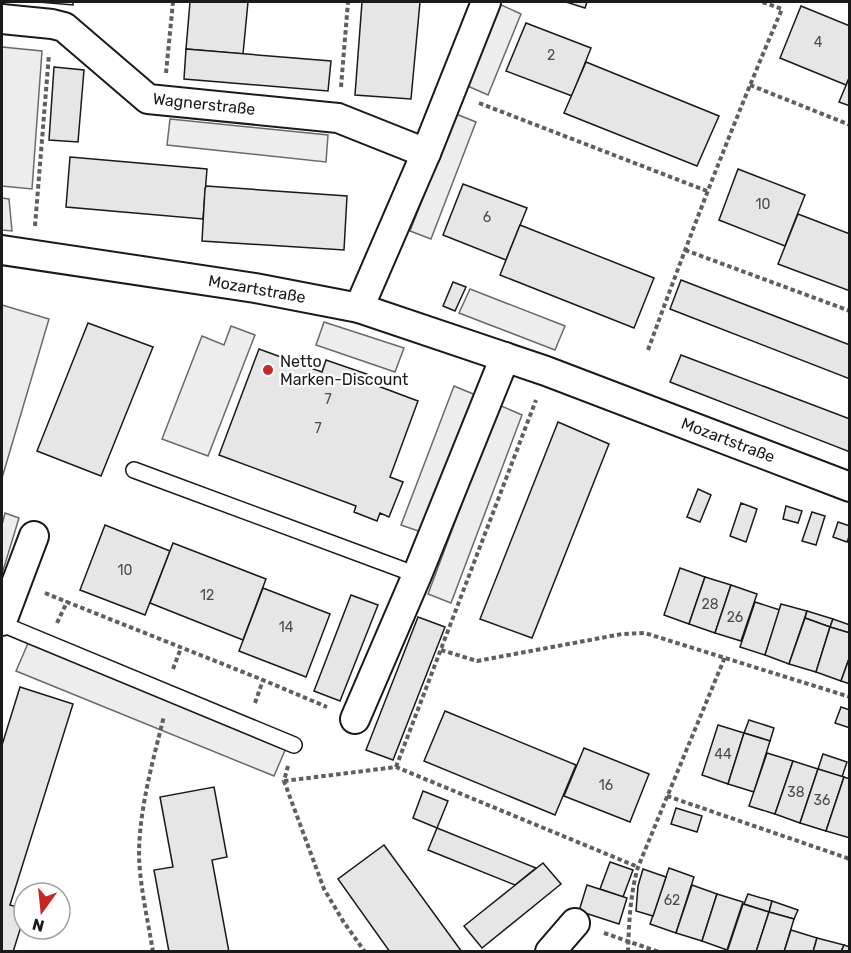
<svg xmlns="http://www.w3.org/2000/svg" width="851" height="953" font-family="Rubik,sans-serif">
<rect width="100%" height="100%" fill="#fff"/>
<g fill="#ededed" stroke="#6a6a6a" stroke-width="1.5">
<polygon points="497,3 521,14 488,95 463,84"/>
<polygon points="2,47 42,51 32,189 2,186"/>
<polygon points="456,114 476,122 431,239 410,231"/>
<polygon points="170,119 328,135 326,162 167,145"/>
<polygon points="2,198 9,199 12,231 2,230"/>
<polygon points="470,289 565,326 555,350 459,313"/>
<polygon points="2,305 49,319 2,478"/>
<polygon points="324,322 404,348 395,372 316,345"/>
<polygon points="231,326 255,335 208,456 162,439 202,336 224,345"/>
<polygon points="454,386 478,396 424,533 401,525"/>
<polygon points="499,405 522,415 451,603 428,594"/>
<polygon points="5,513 19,518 2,574 2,525"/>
<polygon points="29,641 286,748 274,776 16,671"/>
</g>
<g fill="#e6e6e6" stroke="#1a1a1a" stroke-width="1.5">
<polygon points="38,2 73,2 73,5"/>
<polygon points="190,2 248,2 243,54 186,49"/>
<polygon points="362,2 420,2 411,99 355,95"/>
<polygon points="566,2 587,2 585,8"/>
<polygon points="801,6 850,26 850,76 846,85 780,58"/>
<polygon points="526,23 591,48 572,96 506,71"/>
<polygon points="186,49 331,61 328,91 184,79"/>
<polygon points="586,62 719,116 697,166 564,113"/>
<polygon points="54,67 84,70 78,142 49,140"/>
<polygon points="850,76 850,106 839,102"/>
<polygon points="70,157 207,169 203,219 66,207"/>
<polygon points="738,169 805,195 785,246 719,220"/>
<polygon points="463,184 527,208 506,260 443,235"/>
<polygon points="206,186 347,196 344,250 202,241 205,189"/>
<polygon points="798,214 850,234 850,291 778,264"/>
<polygon points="520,225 654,278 634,328 500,275"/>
<polygon points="681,280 850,345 850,379 670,309"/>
<polygon points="453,282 466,287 455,311 443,306"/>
<polygon points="88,323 153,347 101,476 37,451"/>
<polygon points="259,349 322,372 326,360 381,379 378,386 418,401 390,477 403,482 389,517 380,513 377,521 354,512 356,506 219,455"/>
<polygon points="681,355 850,419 850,452 670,382"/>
<polygon points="558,422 609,444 532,638 480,619"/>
<polygon points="698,489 711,495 700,522 687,517"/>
<polygon points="741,503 757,509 746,542 730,536"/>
<polygon points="786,506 802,511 798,523 783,519"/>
<polygon points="812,512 825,516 816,545 802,541"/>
<polygon points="838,522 850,526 850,534 847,542 833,537"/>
<polygon points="105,525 170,551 145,615 80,590"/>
<polygon points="173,543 266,579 243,640 150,603"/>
<polygon points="680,568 705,577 689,624 664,615"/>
<polygon points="705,577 731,585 715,633 689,624"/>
<polygon points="731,585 757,594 741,641 715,633"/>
<polygon points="263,588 330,614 306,677 239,651"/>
<polygon points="351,595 378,605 340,701 314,691"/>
<polygon points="755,602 780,610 765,655 740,647"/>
<polygon points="781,604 807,611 789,664 765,655"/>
<polygon points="807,611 833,619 830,627 805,618"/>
<polygon points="418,617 445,627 393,760 366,750"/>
<polygon points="805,618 830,627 816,672 789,664"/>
<polygon points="833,619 850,625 850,633 830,627"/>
<polygon points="830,627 850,633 850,656 841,681 816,672"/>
<polygon points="850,656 850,684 841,681"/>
<polygon points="20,687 73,704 10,905 24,909 24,917 13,952 2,952 2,745"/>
<polygon points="841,707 850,710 850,728 835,723"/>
<polygon points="445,711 576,765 555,815 424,761"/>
<polygon points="749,720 774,728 770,741 744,733"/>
<polygon points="718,725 744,733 728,784 702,775"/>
<polygon points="744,733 770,741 754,792 728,784"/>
<polygon points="584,748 649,774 630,822 564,796"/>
<polygon points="767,753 793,761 775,814 749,806"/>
<polygon points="823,754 847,762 842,777 818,769"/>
<polygon points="793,761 818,769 800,823 775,814"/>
<polygon points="818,769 844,777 826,831 800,823"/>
<polygon points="844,777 850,779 850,838 826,831"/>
<polygon points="214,787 227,857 212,860 229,952 169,952 154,870 173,867 160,797"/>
<polygon points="423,791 448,801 437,828 413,818"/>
<polygon points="676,808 702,816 697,832 671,824"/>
<polygon points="437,828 536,868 515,885 428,850"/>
<polygon points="384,845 462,952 390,952 338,879"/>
<polygon points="610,862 633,870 623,897 600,889"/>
<polygon points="543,863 561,884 482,948 464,926"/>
<polygon points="669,868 694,877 676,933 650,924"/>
<polygon points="643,869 666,877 653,916 636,911 638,886"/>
<polygon points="587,885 627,898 619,924 579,911"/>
<polygon points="692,885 717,894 702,941 676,933"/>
<polygon points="717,894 743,902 727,950 702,941"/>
<polygon points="748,894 772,901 769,912 744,904"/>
<polygon points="772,901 798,910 794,919 769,912"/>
<polygon points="743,904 769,912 756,952 727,952"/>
<polygon points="769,912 794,919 784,952 756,952"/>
<polygon points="791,930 817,938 813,952 784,952"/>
<polygon points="817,938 844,945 841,952 813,952"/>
<polygon points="844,945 850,947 850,952 841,952"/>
</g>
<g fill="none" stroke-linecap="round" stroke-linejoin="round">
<g stroke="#1a1a1a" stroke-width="18">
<g id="service">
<polyline points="134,470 417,575"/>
<polyline points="2,624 294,745"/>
</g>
</g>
<g stroke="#1a1a1a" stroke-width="32">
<g id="minor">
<polyline points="2,19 52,24 64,27 148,99 338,118 426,153"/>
<polyline points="2,250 255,288 359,308 546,371 850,487"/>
<polyline points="359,308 426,153 486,2"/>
<polyline points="2,621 34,536"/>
<polyline points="355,719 417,575 505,357"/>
<polyline points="550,952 575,923"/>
</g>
</g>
<g stroke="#5f5f5f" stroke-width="4" stroke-dasharray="4.5 3" stroke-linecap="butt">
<polyline points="166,73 173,2"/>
<polyline points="750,85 850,125"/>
<polyline points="341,87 348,2"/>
<polyline points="479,103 707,191"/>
<polyline points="35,226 49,54"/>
<polyline points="685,250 850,311"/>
<path d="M648,350C690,235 734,121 782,9L762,2"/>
<polyline points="45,593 67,602"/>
<polyline points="57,623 67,602 263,680 327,707"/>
<polyline points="441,650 477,661 622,634 645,633 850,697"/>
<polyline points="173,669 181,648"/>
<polyline points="255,703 263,680"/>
<polyline points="288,766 284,781 324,889 343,921 365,952"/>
<polyline points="396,767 536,400"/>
<polyline points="284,781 396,767 638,867"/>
<polyline points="667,796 850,859"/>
<polyline points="604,933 659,952"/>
<path d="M153,952C148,921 140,887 139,856C139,809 153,761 164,716"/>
<path d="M628,952C629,923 630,895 638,867L725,657"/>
</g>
<use href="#service" stroke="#fff" stroke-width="15"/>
<use href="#minor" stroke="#fff" stroke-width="28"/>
</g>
<circle fill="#c62828" stroke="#fff" stroke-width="2" cx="268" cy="370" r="6"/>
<g text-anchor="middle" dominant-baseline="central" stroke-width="4.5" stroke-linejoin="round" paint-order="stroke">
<g font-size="14" fill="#4d4d4d">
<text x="818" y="42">4</text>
<text x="551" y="55">2</text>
<text x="763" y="204">10</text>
<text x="487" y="217">6</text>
<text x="328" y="399">7</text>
<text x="318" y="428">7</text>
<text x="125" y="570">10</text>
<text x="207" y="595">12</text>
<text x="710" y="604">28</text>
<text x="735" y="617">26</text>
<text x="286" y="627">14</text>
<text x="723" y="754">44</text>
<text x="606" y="785">16</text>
<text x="796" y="792">38</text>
<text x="822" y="800">36</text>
<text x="672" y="900">62</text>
</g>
<g font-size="16" fill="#1a1a1a" stroke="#fff">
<text transform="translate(204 104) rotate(6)">Wagnerstraße</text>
<text transform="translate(257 289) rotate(10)">Mozartstraße</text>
<text transform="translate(728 440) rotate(21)">Mozartstraße</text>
</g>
<g font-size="16" fill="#1a1a1a" stroke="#fff" text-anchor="start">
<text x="280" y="361">Netto<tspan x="280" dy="18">Marken-Discount</tspan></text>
</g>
</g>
<rect width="851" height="953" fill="none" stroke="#1a1a1a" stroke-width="6"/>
<g transform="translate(42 911) rotate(195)"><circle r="28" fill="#ffffff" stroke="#a3a3a3" stroke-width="1.5"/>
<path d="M0-4.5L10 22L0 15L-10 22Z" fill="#c62828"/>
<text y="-9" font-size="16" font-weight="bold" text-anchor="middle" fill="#1a1a1a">N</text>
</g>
</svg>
